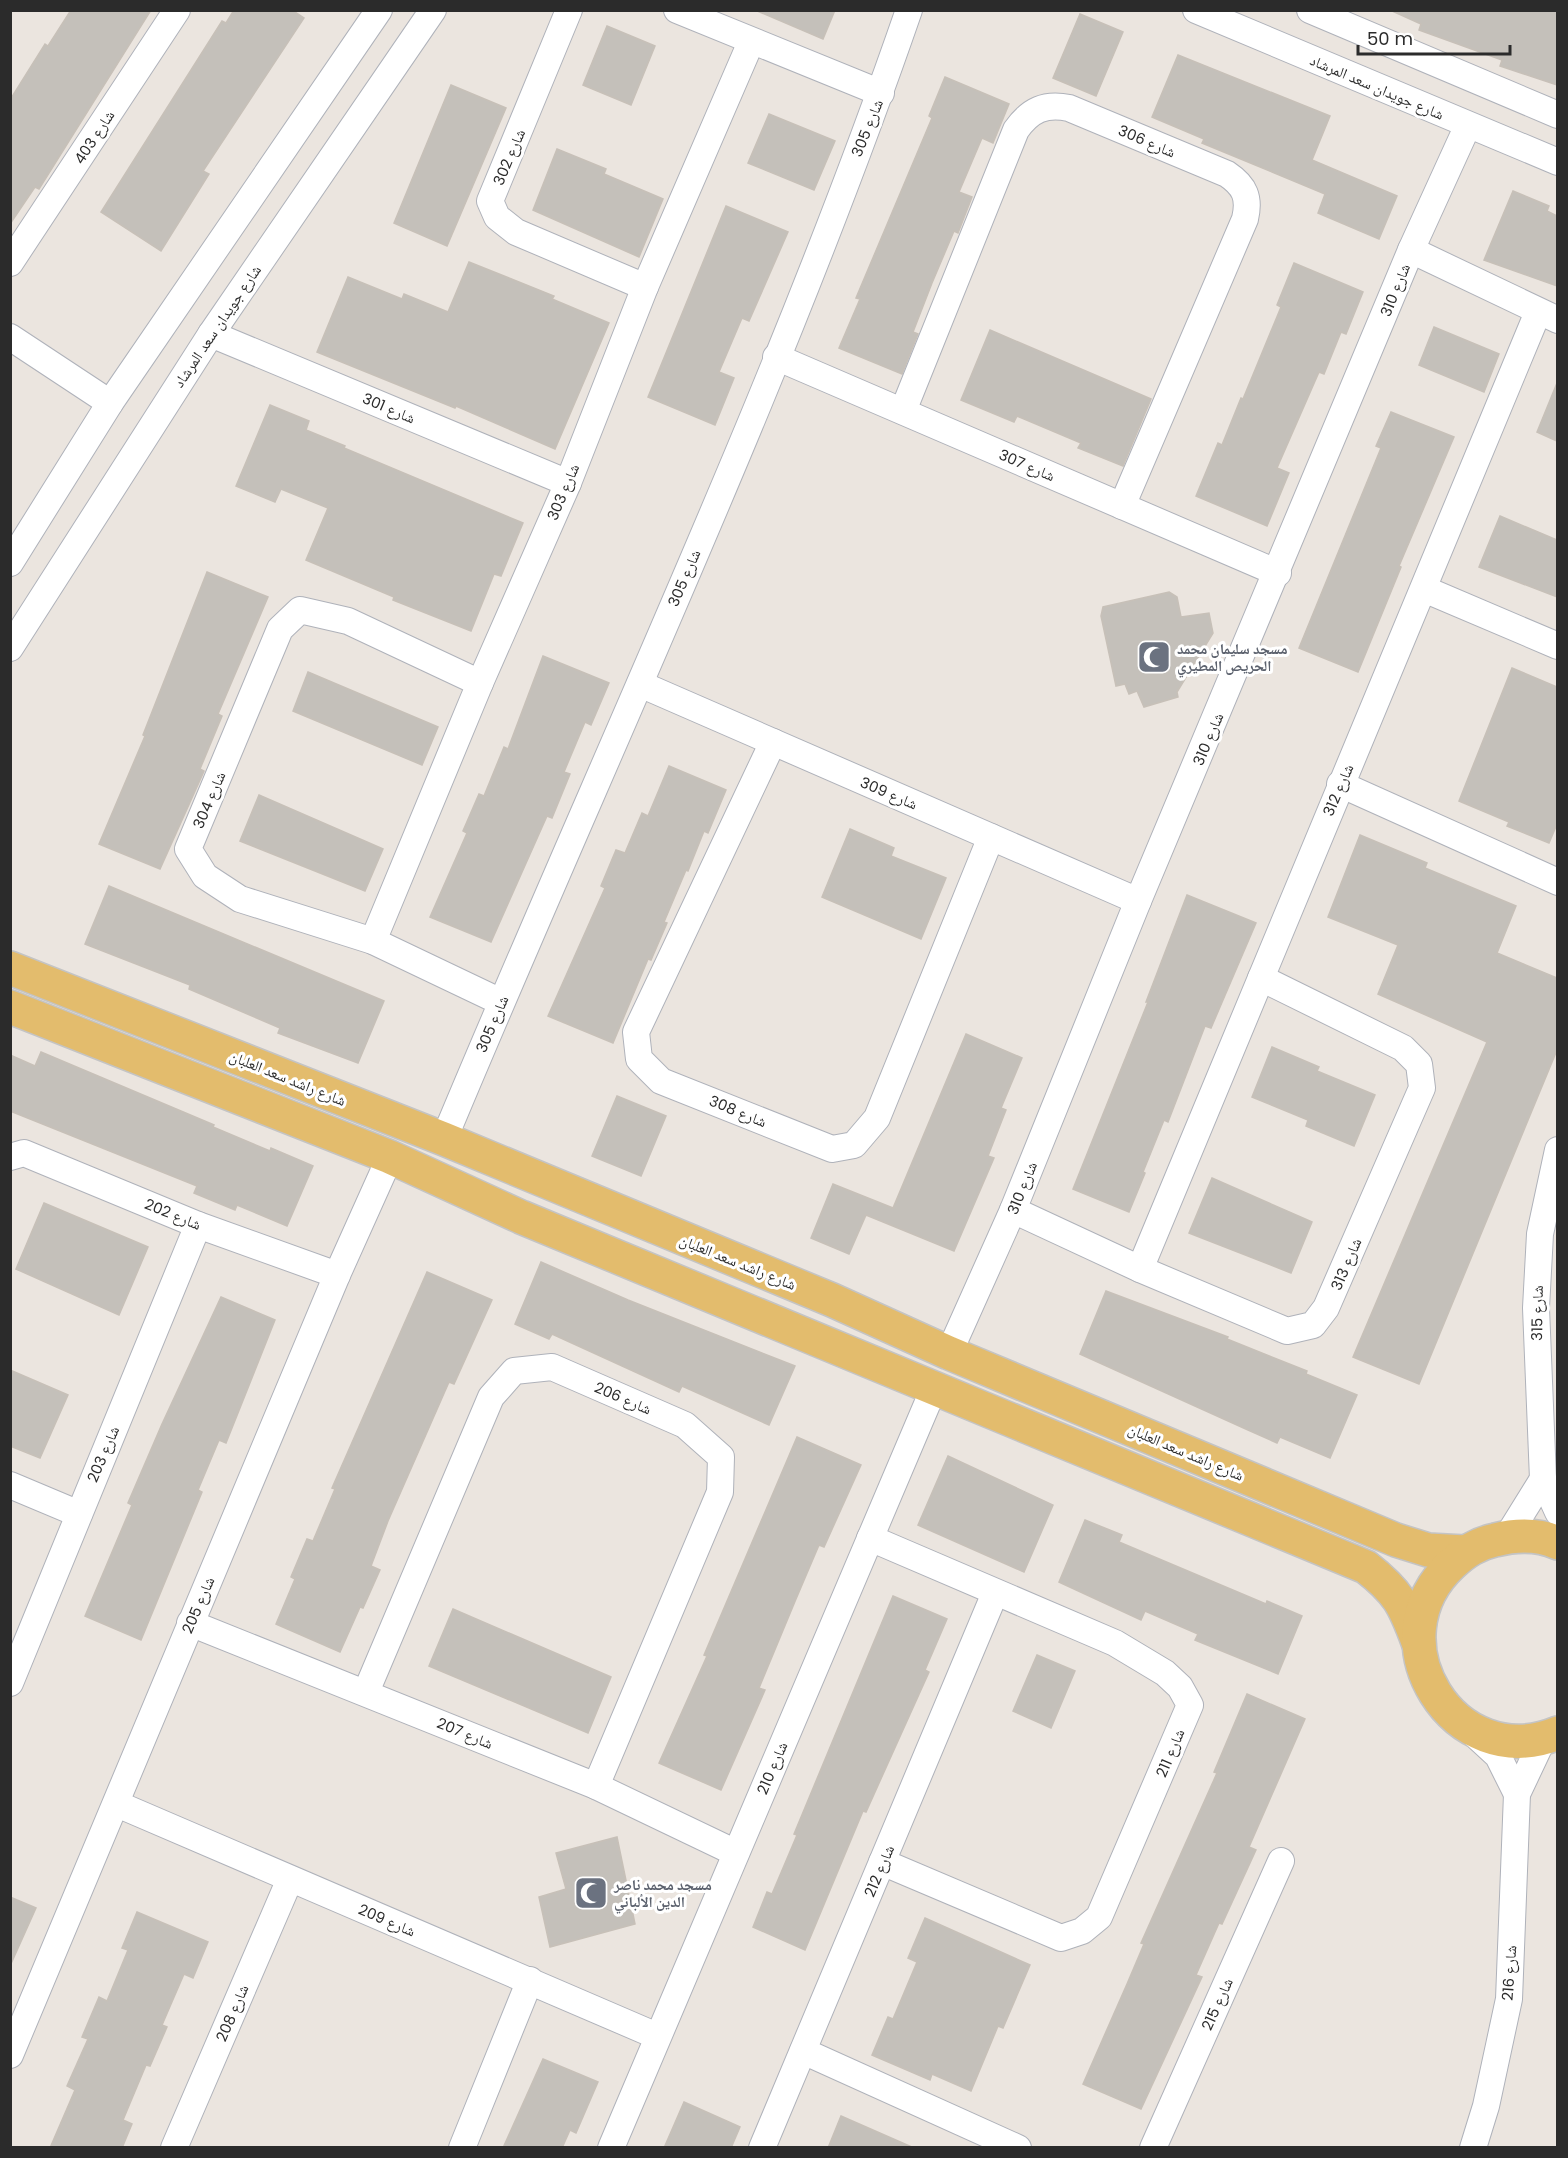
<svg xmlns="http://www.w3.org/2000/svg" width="1568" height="2158" font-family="Poppins,'Noto Naskh Arabic',sans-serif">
<rect width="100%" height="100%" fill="#ebe5df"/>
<g fill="#c4c0ba" stroke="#c7c0b8" stroke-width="1.5">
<polygon points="71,10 151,10 39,189 35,187 10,224 10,100 45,44 48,46"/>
<polygon points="234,10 292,10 304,18 203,171 209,174 161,251 101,212 222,21 226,23"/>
<polygon points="755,10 835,10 823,39"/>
<polygon points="1390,10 1557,10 1557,85 1500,66 1502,60 1419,30 1421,24"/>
<polygon points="1080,14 1123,32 1096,96 1053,78"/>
<polygon points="607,26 655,46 631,105 583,85"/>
<polygon points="1178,55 1330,116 1312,160 1397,196 1379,239 1318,213 1325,194 1202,143 1204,139 1152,117"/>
<polygon points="945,77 1009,104 993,143 982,138 959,192 972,197 958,233 954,231 932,283 913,332 918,334 902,374 839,348 860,299 856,298 932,118 929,116"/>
<polygon points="451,85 506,108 447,246 394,223"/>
<polygon points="769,114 835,141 814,190 748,163"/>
<polygon points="557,149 606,169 604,174 663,199 639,257 533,210"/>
<polygon points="1513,191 1549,206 1547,211 1557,216 1557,286 1484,260"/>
<polygon points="726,206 788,232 749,321 742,318 719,372 734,378 715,425 648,397"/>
<polygon points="469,262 554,296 552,299 609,323 555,449 456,406 455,408 317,352 348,277 402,299 404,294 448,312"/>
<polygon points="1294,263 1363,292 1346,334 1341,332 1324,374 1319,372 1277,468 1289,473 1267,526 1196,496 1218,443 1222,445 1241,398 1243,399 1281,307 1277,305"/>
<polygon points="1434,327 1499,354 1484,392 1419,365"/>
<polygon points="990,330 1151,399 1123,466 1078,448 1081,443 1017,416 1014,422 961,400"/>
<polygon points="1557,383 1557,441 1537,432"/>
<polygon points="270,405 309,421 306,430 345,446 344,448 523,523 501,576 494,574 471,631 393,600 394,597 306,560 328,508 281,489 275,502 236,486"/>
<polygon points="1391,412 1454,437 1399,566 1401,567 1358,672 1299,648 1381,448 1376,446"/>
<polygon points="1500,516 1557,540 1557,597 1479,567"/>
<polygon points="207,572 268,597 218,714 222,716 200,769 204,771 160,869 99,844 145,736 143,735"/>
<polygon points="1169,592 1177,597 1181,617 1209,613 1213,633 1177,692 1178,697 1144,707 1137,691 1129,694 1125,684 1116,686 1101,616 1103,607"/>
<polygon points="543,656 609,683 591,725 585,722 564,772 570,774 552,818 547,816 491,942 430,917 467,833 463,831 479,794 484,796 504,747 508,749"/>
<polygon points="1512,668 1557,687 1557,824 1549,843 1507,826 1509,822 1459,801"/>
<polygon points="308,672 438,727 422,765 293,711"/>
<polygon points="669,766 726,790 708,833 704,831 688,871 686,870 664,922 667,923 651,960 648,959 613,1043 548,1016 605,888 601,886 616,850 625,853 642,813 648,816"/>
<polygon points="259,795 383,849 365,891 240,841"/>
<polygon points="850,829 894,848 891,856 946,878 921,939 822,897"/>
<polygon points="1360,835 1427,863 1425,868 1516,906 1497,953 1557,978 1557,1050 1419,1384 1353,1357 1487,1042 1378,994 1398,945 1328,917"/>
<polygon points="109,886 384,1001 358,1063 278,1033 280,1028 189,989 190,985 85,944"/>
<polygon points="1187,895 1256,923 1211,1028 1205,1026 1168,1122 1164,1120 1143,1172 1145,1173 1129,1212 1073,1189 1148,1002 1146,1002"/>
<polygon points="966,1034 1022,1058 1001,1108 1006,1110 988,1156 994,1158 954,1251 866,1215 849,1254 811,1238 833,1184 893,1208"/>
<polygon points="1272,1047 1319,1067 1317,1071 1375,1095 1354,1146 1306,1126 1308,1120 1252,1097"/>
<polygon points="41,1052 214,1125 213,1127 270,1151 271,1148 313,1166 287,1226 237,1205 235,1210 194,1193 197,1186 10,1111 10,1055 35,1066"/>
<polygon points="617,1096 666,1116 641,1176 592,1156"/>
<polygon points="1212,1178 1312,1222 1291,1273 1189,1233"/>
<polygon points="44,1203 148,1247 119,1315 16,1269"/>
<polygon points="541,1262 628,1300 795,1366 769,1425 682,1386 679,1392 552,1334 549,1339 515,1324"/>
<polygon points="427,1272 492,1300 454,1384 449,1382 388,1521 371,1566 380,1570 363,1608 360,1607 340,1652 276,1624 295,1579 291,1577 307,1539 313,1541 335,1489 332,1488"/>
<polygon points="1106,1291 1228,1337 1227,1339 1307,1371 1306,1374 1357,1395 1330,1458 1280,1437 1277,1443 1248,1430 1080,1354"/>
<polygon points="221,1297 275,1320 226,1443 219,1440 198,1490 202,1492 141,1640 85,1616 132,1505 128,1503 162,1424"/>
<polygon points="10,1370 68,1395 40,1458 10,1446"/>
<polygon points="797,1437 861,1465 824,1547 819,1545 796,1599 759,1688 765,1690 721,1790 659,1763 707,1656 704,1655"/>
<polygon points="948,1456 1053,1505 1024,1572 918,1525"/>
<polygon points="1085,1520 1122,1535 1119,1542 1266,1604 1267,1601 1302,1616 1278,1674 1195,1640 1198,1634 1145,1611 1141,1620 1059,1582"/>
<polygon points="893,1596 947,1619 925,1670 929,1672 866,1812 863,1811 805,1950 753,1927 767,1892 772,1894 797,1835 794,1834"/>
<polygon points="453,1609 611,1677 588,1733 429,1666"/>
<polygon points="1037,1655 1075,1671 1051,1728 1013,1711"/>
<polygon points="1247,1694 1305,1719 1249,1847 1256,1850 1222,1924 1219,1923 1196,1975 1202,1977 1141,2109 1083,2084 1127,1984 1144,1944 1141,1943 1217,1773 1214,1772"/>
<polygon points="617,1837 635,1924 550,1947 539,1897 566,1889 556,1853"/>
<polygon points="10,1897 36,1908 10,1966"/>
<polygon points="137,1912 208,1942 193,1978 184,1974 162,2025 167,2027 150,2066 146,2065 123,2120 132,2124 122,2148 50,2148 75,2090 67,2086 88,2039 82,2037 99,1997 107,2001 128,1950 122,1948"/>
<polygon points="925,1918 1030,1965 1003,2028 998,2026 971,2091 932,2074 930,2080 872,2055 888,2017 893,2019 917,1962 908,1958"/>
<polygon points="543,2059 598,2082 576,2133 570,2130 562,2148 503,2148"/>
<polygon points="684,2102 740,2127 731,2148 664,2148"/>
<polygon points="841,2116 914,2148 828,2148"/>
</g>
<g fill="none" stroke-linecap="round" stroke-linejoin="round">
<g stroke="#afb2ba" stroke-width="28">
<g id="minor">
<polyline points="569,10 490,201 497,217 516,232 645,287"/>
<polyline points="677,10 881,93"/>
<polyline points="1196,10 1558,162"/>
<polyline points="1310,10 1558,115"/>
<polyline points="1411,250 1558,320"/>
<polyline points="10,263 177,10"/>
<polyline points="211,334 568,483"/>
<polyline points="10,337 110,403"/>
<polyline points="776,357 1278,573"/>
<path d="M903,411L1016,130C1030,110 1045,103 1069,108L1227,174C1245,186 1250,198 1245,219L1122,506"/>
<polyline points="10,563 110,403 379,10"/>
<polyline points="1424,589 1558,646"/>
<polyline points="10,648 211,334 433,10"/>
<polyline points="480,683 348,621 300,610 280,629 188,849 205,876 240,899 373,941 501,1002"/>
<polyline points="640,684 1138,901"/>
<polyline points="773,742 636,1032 639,1059 661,1081 832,1149 854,1145 877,1118 991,837"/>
<polyline points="1340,784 1558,882"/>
<polyline points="373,941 480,683 568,483 645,287 751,42"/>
<path d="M444,1139C600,764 776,395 909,10"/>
<polyline points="1558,1150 1540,1234 1536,1308 1543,1479 1558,1512"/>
<polyline points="10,1157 24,1153 198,1225 337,1275"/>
<polyline points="1013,1210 1140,1269 1287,1331 1313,1325 1326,1308 1422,1088 1419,1064 1403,1048 1261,978"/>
<polyline points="1140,1269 1538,312"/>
<polyline points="949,1353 1013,1210 1138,901 1411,250 1468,125"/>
<polyline points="10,1485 79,1514"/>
<polyline points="1507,1537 1543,1479"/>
<polyline points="870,1538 1115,1643 1165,1673 1180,1687 1190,1705 1099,1917 1082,1931 1061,1938 882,1862"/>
<polyline points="190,1623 596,1786 736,1853"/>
<polyline points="10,1683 198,1225"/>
<polyline points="366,1692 491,1397 514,1371 552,1367 685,1425 721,1457 720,1492 596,1786"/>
<polyline points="1472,1732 1498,1756 1517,1794"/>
<polyline points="117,1804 657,2036"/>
<polyline points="803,2051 1018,2148"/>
<polyline points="10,2055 337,1275 390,1157"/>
<polyline points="174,2148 290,1879"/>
<polyline points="462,2148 530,1980"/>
<polyline points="611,2148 934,1388"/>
<polyline points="762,2148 995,1593"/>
<polyline points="1153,2148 1281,1861"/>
<polyline points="1473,2148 1486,2106 1509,1999 1517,1794 1543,1739"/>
</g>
</g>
<g stroke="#c4c4c4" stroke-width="36">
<g id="major">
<polyline points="10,968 444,1139 832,1300 949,1353 1396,1540 1428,1550 1465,1552"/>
<path d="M10,1007L390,1157L521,1217L1366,1567C1398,1592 1404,1604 1418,1642"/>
<path d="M1558,1543C1538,1534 1515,1535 1495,1540C1477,1544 1465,1552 1452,1564C1370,1640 1454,1776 1558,1733"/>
</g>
</g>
<use href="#minor" stroke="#fff" stroke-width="26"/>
<use href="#major" stroke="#e3bc6d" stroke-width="33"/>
</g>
<defs>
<g id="mosque-square" transform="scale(1.725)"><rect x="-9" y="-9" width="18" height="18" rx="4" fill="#6b7280" stroke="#fff"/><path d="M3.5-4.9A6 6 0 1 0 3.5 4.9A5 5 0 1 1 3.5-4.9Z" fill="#fff"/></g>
</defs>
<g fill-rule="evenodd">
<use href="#mosque-square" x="1154" y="657"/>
<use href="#mosque-square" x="591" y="1893"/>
</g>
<g text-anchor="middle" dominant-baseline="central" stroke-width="6" stroke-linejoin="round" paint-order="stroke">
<g font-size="15" fill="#2b2b2b" stroke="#fff">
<text transform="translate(1377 87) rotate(23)">شارع جويدان سعد المرشاد</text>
<text transform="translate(867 128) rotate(-68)">شارع 305</text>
<text transform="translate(94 137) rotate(-57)">شارع 403</text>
<text transform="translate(1147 141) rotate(23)">شارع 306</text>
<text transform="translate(509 157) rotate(-67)">شارع 302</text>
<text transform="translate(1395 290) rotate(-68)">شارع 310</text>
<text transform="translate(217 326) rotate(-56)">شارع جويدان سعد المرشاد</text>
<text transform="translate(389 408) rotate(23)">شارع 301</text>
<text transform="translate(1027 465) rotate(23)">شارع 307</text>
<text transform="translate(563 492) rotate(-67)">شارع 303</text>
<text transform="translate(684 578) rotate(-67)">شارع 305</text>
<text transform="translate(1208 739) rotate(-67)">شارع 310</text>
<text transform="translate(1338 790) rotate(-67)">شارع 312</text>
<text transform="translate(889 793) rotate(23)">شارع 309</text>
<text transform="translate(209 800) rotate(-67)">شارع 304</text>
<text transform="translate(492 1024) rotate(-67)">شارع 305</text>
<text transform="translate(288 1078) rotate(22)">شارع راشد سعد العلبان</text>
<text transform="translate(738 1111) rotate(22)">شارع 308</text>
<text transform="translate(1022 1188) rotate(-68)">شارع 310</text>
<text transform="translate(173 1214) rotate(22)">شارع 202</text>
<text transform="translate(738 1262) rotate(22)">شارع راشد سعد العلبان</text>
<text transform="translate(1346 1264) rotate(-67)">شارع 313</text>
<text transform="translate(1537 1313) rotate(-89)">شارع 315</text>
<text transform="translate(623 1398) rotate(23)">شارع 206</text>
<text transform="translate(1186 1452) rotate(23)">شارع راشد سعد العلبان</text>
<text transform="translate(103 1454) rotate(-67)">شارع 203</text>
<text transform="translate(198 1605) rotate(-67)">شارع 205</text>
<text transform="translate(465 1733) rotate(22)">شارع 207</text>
<text transform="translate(1170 1753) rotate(-67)">شارع 211</text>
<text transform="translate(772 1768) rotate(-67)">شارع 210</text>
<text transform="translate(879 1871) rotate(-67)">شارع 212</text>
<text transform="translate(387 1920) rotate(23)">شارع 209</text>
<text transform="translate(1509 1973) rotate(-86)">شارع 216</text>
<text transform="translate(1217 2004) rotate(-66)">شارع 215</text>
<text transform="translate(232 2013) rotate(-67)">شارع 208</text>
</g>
<g font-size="15" font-weight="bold" fill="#5b616d" stroke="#fff" text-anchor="start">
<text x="1177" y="648">مسجد سليمان محمد<tspan x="1177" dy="17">الحريص المطيري</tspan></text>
<text x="614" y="1884">مسجد محمد ناصر<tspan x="614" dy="17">الدين الألباني</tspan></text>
</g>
</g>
<rect width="1568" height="2158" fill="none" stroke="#2b2b2b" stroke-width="24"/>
<path d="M1358 45v9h152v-9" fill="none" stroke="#2b2b2b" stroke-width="3"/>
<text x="1367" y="45" font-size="18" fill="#2b2b2b" stroke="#ffffff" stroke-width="4.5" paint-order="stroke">50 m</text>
</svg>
